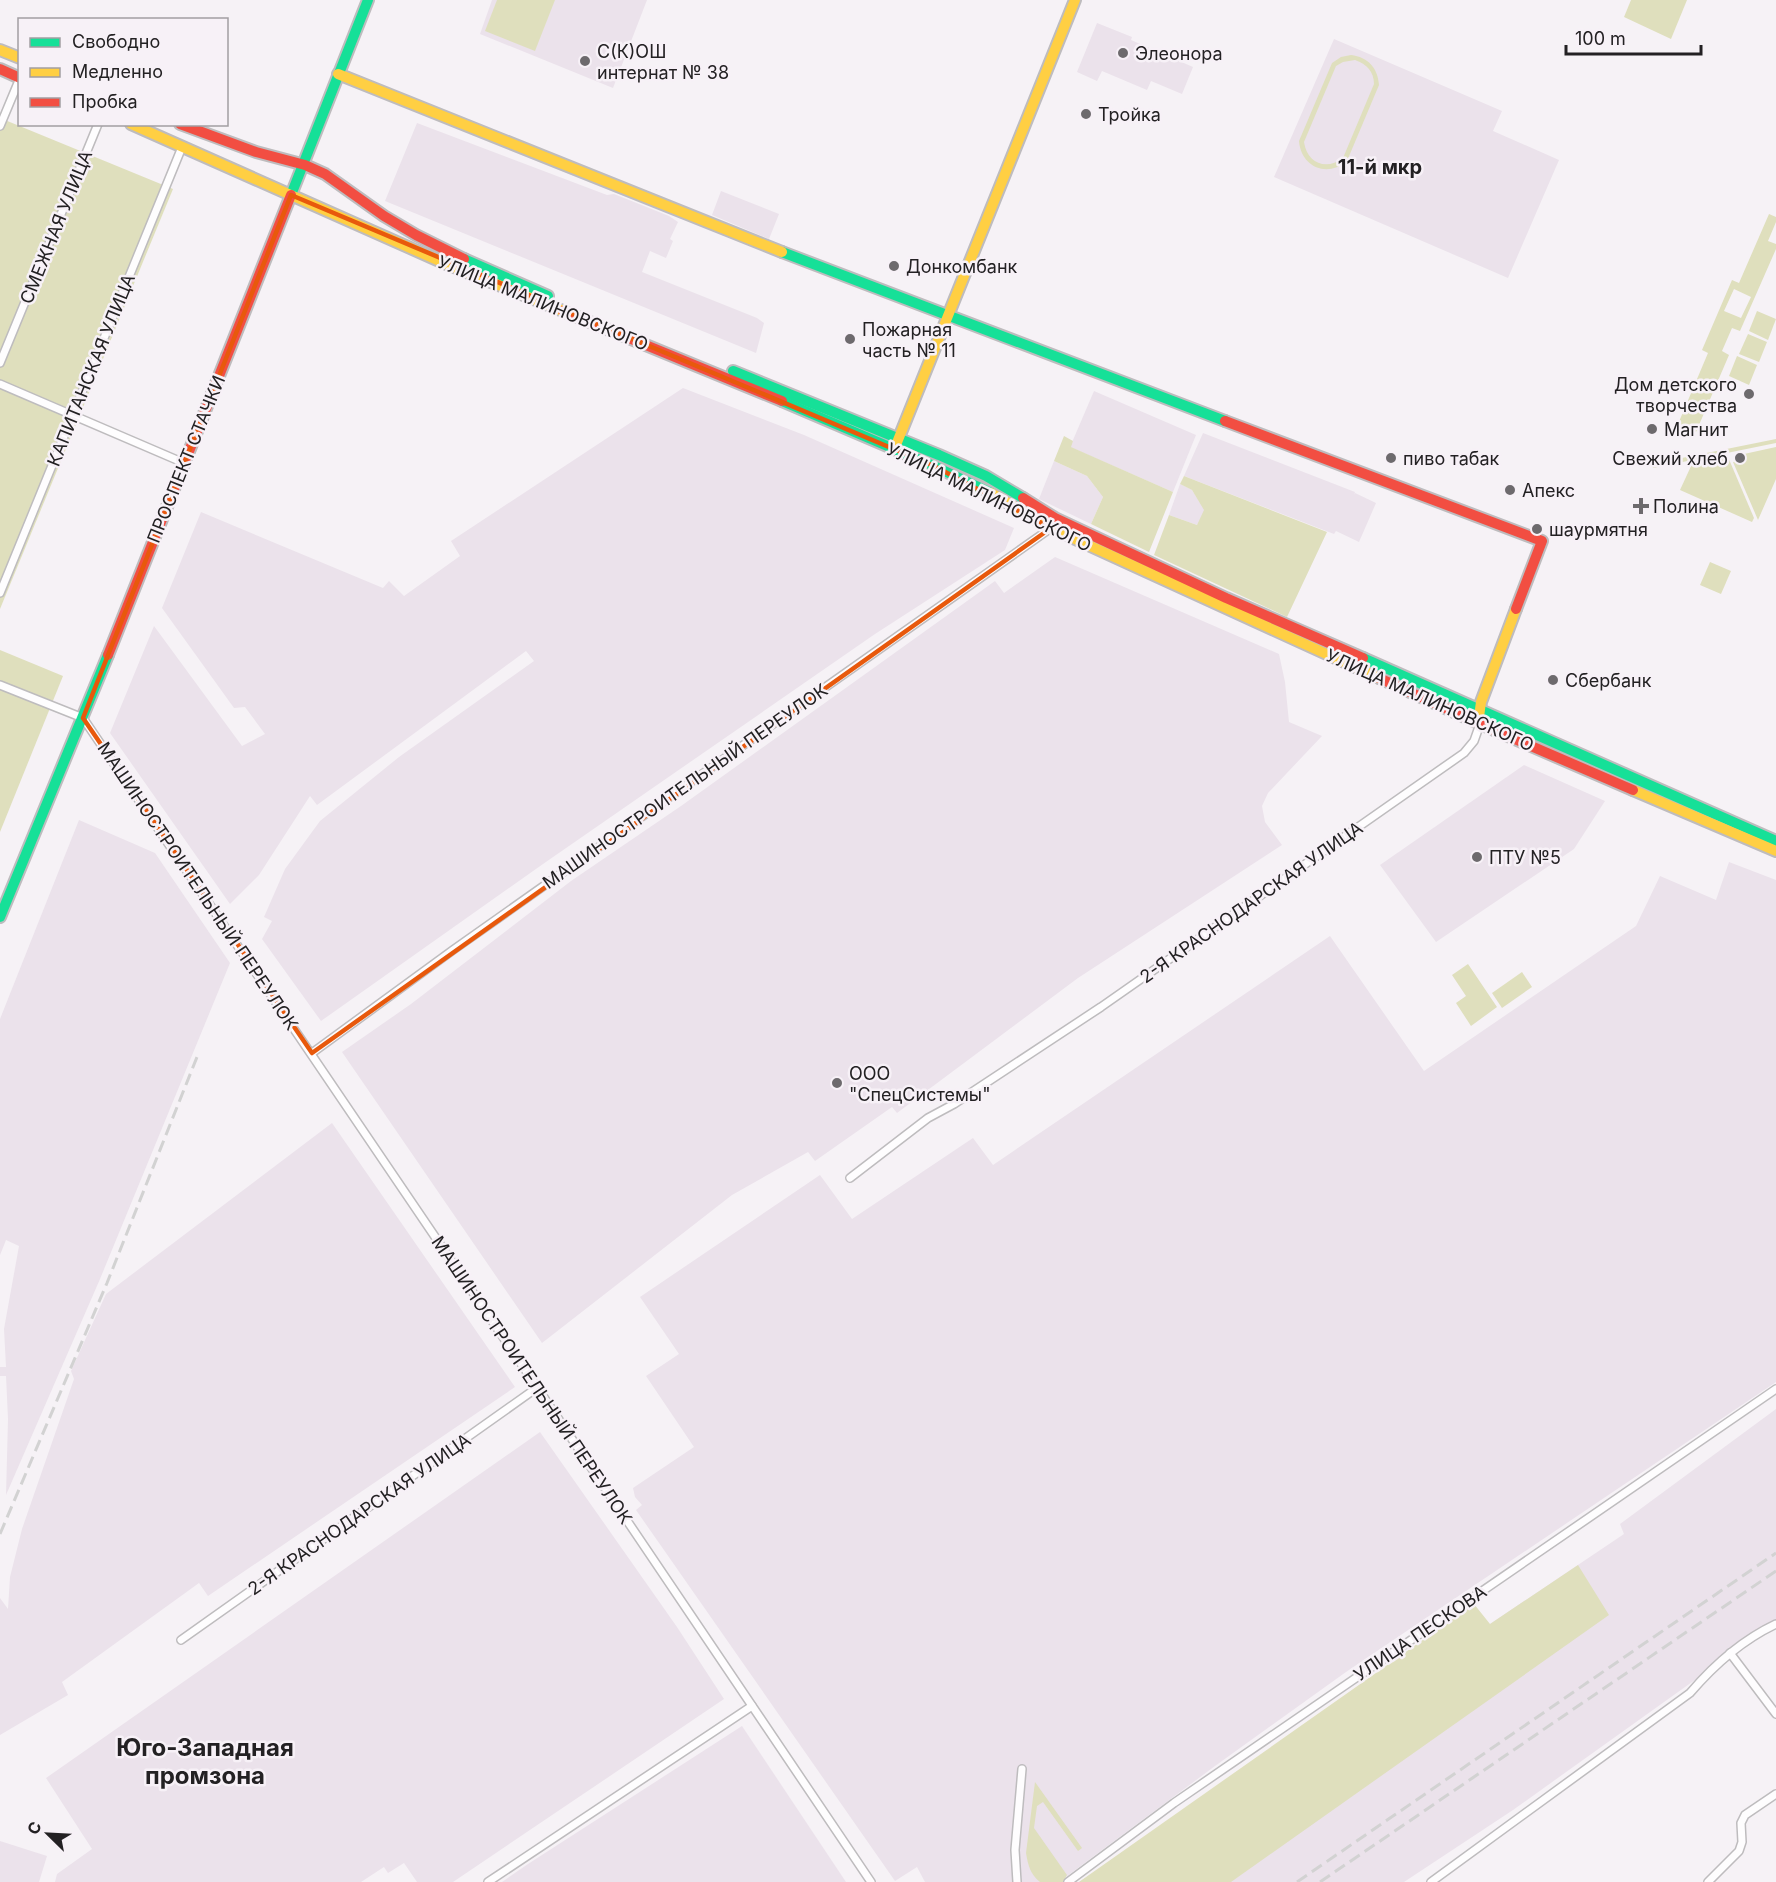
<svg xmlns="http://www.w3.org/2000/svg" width="1776" height="1882" font-family="Inter,sans-serif">
<rect width="100%" height="100%" fill="#f6f2f6"/>
<g fill="#ebe2eb">
<polygon points="492,0 647,0 613,88 480,34"/>
<polygon points="1097,23 1132,37 1131,40 1193,67 1182,94 1151,81 1147,90 1102,71 1097,81 1077,72"/>
<polygon points="1334,39 1502,111 1493,131 1559,160 1508,278 1274,177"/>
<polygon points="417,123 607,195 614,194 669,216 678,222 670,239 673,241 666,258 650,251 642,272 757,318 764,323 756,353 385,201"/>
<polygon points="721,191 779,214 769,239 712,215"/>
<polygon points="683,388 804,435 1014,528 1005,550 875,634 543,864 321,1021 262,939 272,921 264,917 285,869 320,821 399,757 534,661 526,651 317,805 310,796 259,875 230,904 110,733 154,626 242,746 265,734 245,707 234,708 162,608 201,512 383,588 389,581 404,596 460,556 451,541"/>
<polygon points="1094,391 1196,435 1173,492 1070,447"/>
<polygon points="1203,433 1355,492 1354,495 1355,493 1376,503 1359,542 1336,531 1334,534 1184,476"/>
<polygon points="1054,461 1087,476 1103,497 1091,524 1039,499"/>
<polygon points="1180,484 1192,490 1205,510 1197,525 1169,515"/>
<polygon points="1055,557 1279,654 1285,682 1289,722 1322,736 1268,793 1262,806 1265,822 1282,845 1078,978 897,1113 892,1107 815,1161 808,1152 732,1195 542,1343 342,1052 411,1004 571,881 681,806 995,581 1004,593"/>
<polygon points="1524,765 1605,801 1574,849 1436,942 1380,865"/>
<polygon points="79,820 155,853 230,963 100,1279 6,1495 8,1419 6,1376 0,1376 0,1367 6,1367 4,1329 19,1246 6,1240 0,1255 0,1019"/>
<polygon points="1729,862 1776,880 1776,1382 1346,1672 1215,1766 1059,1882 925,1882 917,1867 895,1881 636,1510 642,1505 635,1497 633,1488 694,1447 646,1376 679,1354 640,1297 820,1175 852,1219 973,1138 993,1165 1330,936 1424,1071 1636,926 1660,876 1716,900"/>
<polygon points="332,1123 515,1387 208,1596 199,1583 62,1682 68,1695 0,1735 0,1598 8,1609 10,1577 22,1529 74,1379 71,1371 106,1294"/>
<polygon points="1776,1409 1776,1622 1513,1810 1404,1882 1079,1882 1490,1624 1624,1534 1620,1524"/>
<polygon points="540,1432 677,1627 724,1699 453,1882 417,1882 404,1863 388,1873 384,1867 361,1882 55,1882 57,1874 92,1849 46,1778"/>
<polygon points="742,1726 846,1882 502,1882 528,1864"/>
<polygon points="0,1841 47,1856 39,1882 0,1882"/>
</g>
<g fill="#dfdfbd" fill-rule="evenodd">
<polygon points="497,0 555,0 535,51 485,31"/>
<polygon points="1631,0 1687,0 1671,39 1624,17"/>
<path d="M1351,55C1368,57 1378,68 1379,85L1347,161C1327,178 1301,167 1299,141L1332,63L1341,57ZM1355,60C1367,64 1374,72 1374,84L1343,158C1326,171 1307,163 1304,142L1336,66L1343,62Z"/>
<polygon points="0,118 173,189 0,609"/>
<path d="M1769,214L1776,217V222L1768,241L1776,244V249L1740,331L1732,328L1722,351L1729,355L1696,432L1678,424L1708,353L1702,350L1732,280L1739,283ZM1734,289L1751,297L1741,318L1724,311Z"/>
<polygon points="1757,311 1776,319 1768,340 1749,331"/>
<polygon points="1748,334 1767,342 1759,362 1739,354"/>
<polygon points="1737,356 1757,365 1749,385 1729,376"/>
<polygon points="1064,436 1073,441 1071,447 1173,492 1149,552 1091,524 1103,497 1087,476 1054,461"/>
<polygon points="1776,439 1776,443 1653,468 1652,464"/>
<polygon points="1776,447 1776,479 1758,520 1733,462 1744,460 1744,454"/>
<polygon points="1728,457 1754,518 1752,522 1680,490 1692,464"/>
<polygon points="1184,476 1327,532 1287,617 1154,555 1169,515 1197,525 1204,510 1192,490 1180,484"/>
<polygon points="1710,562 1731,571 1721,594 1700,585"/>
<polygon points="0,650 63,676 0,832"/>
<polygon points="1468,964 1497,1007 1471,1026 1456,1003 1466,996 1452,975"/>
<polygon points="1522,972 1532,987 1502,1008 1492,993"/>
<polygon points="1578,1565 1609,1615 1231,1882 1079,1882 1474,1604 1490,1624"/>
<path d="M1035,1782L1082,1848L1078,1851L1043,1802L1037,1806L1034,1828L1067,1875L1063,1882H1040C1030,1874 1028,1865 1026,1853Z"/>
</g>
<g fill="none" stroke-linecap="round" stroke-linejoin="round">
<g stroke="#bebcbe" stroke-width="10">
<g id="street">
<polyline points="0,126 20,78"/>
<polyline points="0,363 98,124"/>
<polyline points="0,384 184,463"/>
<polyline points="0,593 182,147"/>
<path d="M0,685L83,718C347,1106 609,1493 871,1882"/>
<polyline points="312,1053 453,950 1051,528"/>
<polyline points="850,1178 928,1118 954,1104 1101,1007 1464,753 1474,741 1480,724"/>
<polyline points="181,1640 538,1387"/>
<polyline points="1730,1653 1776,1714"/>
<polyline points="488,1882 752,1706"/>
<polyline points="1017,1882 1015,1850 1022,1769"/>
<polyline points="1068,1882 1174,1803 1776,1389"/>
<path d="M1431,1882L1690,1693C1714,1665 1742,1640 1776,1624"/>
<polyline points="1708,1882 1739,1851 1742,1842 1741,1823 1745,1815 1776,1794"/>
</g>
</g>
<g stroke="#bebcbe" stroke-width="14">
<g id="fast">
<polyline points="291,195 368,0"/>
<polyline points="782,252 1225,421"/>
<polyline points="464,259 548,296"/>
<polyline points="733,371 939,455 986,476 1023,498"/>
<polyline points="782,401 934,466 991,493"/>
<polyline points="1363,658 1776,841"/>
<polyline points="0,917 108,655"/>
</g>
</g>
<g stroke="#bebcbe" stroke-width="14">
<g id="slow">
<polyline points="0,50 20,58"/>
<polyline points="338,74 782,252"/>
<polyline points="131,124 444,263 563,311"/>
<polyline points="896,445 1075,0"/>
<polyline points="991,493 1051,528 1379,678"/>
<polyline points="1479,717 1481,702 1516,609"/>
<polyline points="1633,790 1776,851"/>
</g>
</g>
<g stroke="#bebcbe" stroke-width="14">
<g id="jam">
<polyline points="0,69 20,78"/>
<polyline points="180,124 256,152 305,165 325,174 384,216 416,235 464,259"/>
<polyline points="563,311 782,401"/>
<polyline points="1225,421 1542,541 1516,609"/>
<polyline points="1023,498 1055,518 1226,598 1363,658"/>
<polyline points="108,655 291,195"/>
<polyline points="1379,678 1480,724 1633,790"/>
</g>
</g>
<use href="#street" stroke="#fefdfe" stroke-width="7"/>
<use href="#fast" stroke="#16e098" stroke-width="10"/>
<use href="#slow" stroke="#ffcf43" stroke-width="10"/>
<use href="#jam" stroke="#f24e42" stroke-width="10"/>
<g stroke="#d2d2d2" stroke-width="3" stroke-dasharray="12 6" stroke-linecap="butt">
<polyline points="0,1534 107,1283 197,1057"/>
<polyline points="1297,1882 1776,1553"/>
<polyline points="1320,1882 1776,1571"/>
</g>
</g>
<path fill="none" stroke="#e8590c" stroke-width="4.5" stroke-linejoin="round" d="M291,195L934,466L1051,528L312,1053L83,718Z"/>
<g fill="#6d6a6d" stroke="#f7f1f7" stroke-width="2">
<circle cx="1123" cy="53" r="6"/>
<circle cx="585" cy="61" r="6"/>
<circle cx="1086" cy="114" r="6"/>
<circle cx="894" cy="266" r="6"/>
<circle cx="850" cy="339" r="6"/>
<circle cx="1749" cy="394" r="6"/>
<circle cx="1652" cy="429" r="6"/>
<circle cx="1391" cy="458" r="6"/>
<circle cx="1740" cy="458" r="6"/>
<circle cx="1510" cy="490" r="6"/>
<path d="M1638 497h6v6h6v6h-6v6h-6v-6h-6v-6h6z"/>
<circle cx="1537" cy="529" r="6"/>
<circle cx="1553" cy="680" r="6"/>
<circle cx="1477" cy="857" r="6"/>
<circle cx="837" cy="1083" r="6"/>
</g>
<g text-anchor="middle" dominant-baseline="central" stroke-width="5" stroke-linejoin="round" paint-order="stroke">
<g font-size="18" fill="#232123" stroke="#f7f1f7" text-anchor="start">
<text x="597" y="51">С(К)ОШ<tspan x="597" dy="21">интернат № 38</tspan></text>
<text x="1135" y="53">Элеонора</text>
<text x="1098" y="114">Тройка</text>
<text x="906" y="266">Донкомбанк</text>
<text x="862" y="329">Пожарная<tspan x="862" dy="21">часть № 11</tspan></text>
<text x="1737" y="384" text-anchor="end">Дом детского<tspan x="1737" dy="21">творчества</tspan></text>
<text x="1664" y="429">Магнит</text>
<text x="1403" y="458">пиво табак</text>
<text x="1728" y="458" text-anchor="end">Свежий хлеб</text>
<text x="1522" y="490">Апекс</text>
<text x="1653" y="506">Полина</text>
<text x="1549" y="529">шаурмятня</text>
<text x="1565" y="680">Сбербанк</text>
<text x="1489" y="857">ПТУ №5</text>
<text x="849" y="1073">ООО<tspan x="849" dy="21">"СпецСистемы"</tspan></text>
</g>
<g font-size="18" fill="#232123" stroke="#f7f1f7">
<text transform="translate(56 227) rotate(-68)">СМЕЖНАЯ УЛИЦА</text>
<text transform="translate(543 303) rotate(22)">УЛИЦА МАЛИНОВСКОГО</text>
<text transform="translate(91 370) rotate(-68)">КАПИТАНСКАЯ УЛИЦА</text>
<text transform="translate(186 459) rotate(-68)">ПРОСПЕКТ СТАЧКИ</text>
<text transform="translate(989 497) rotate(26)">УЛИЦА МАЛИНОВСКОГО</text>
<text transform="translate(1430 700) rotate(24)">УЛИЦА МАЛИНОВСКОГО</text>
<text transform="translate(685 786) rotate(-35)">МАШИНОСТРОИТЕЛЬНЫЙ ПЕРЕУЛОК</text>
<text transform="translate(198 886) rotate(56)">МАШИНОСТРОИТЕЛЬНЫЙ ПЕРЕУЛОК</text>
<text transform="translate(1251 902) rotate(-35)">2-Я КРАСНОДАРСКАЯ УЛИЦА</text>
<text transform="translate(532 1380) rotate(56)">МАШИНОСТРОИТЕЛЬНЫЙ ПЕРЕУЛОК</text>
<text transform="translate(359 1514) rotate(-35)">2-Я КРАСНОДАРСКАЯ УЛИЦА</text>
<text transform="translate(1420 1633) rotate(-34)">УЛИЦА ПЕСКОВА</text>
</g>
<g font-size="20" font-weight="bold" fill="#232123" stroke="#f7f1f7">
<text x="1380" y="167">11-й мкр</text>
</g>
<g font-size="24" font-weight="bold" fill="#232123" stroke="#f7f1f7">
<text x="205" y="1747">Юго-Западная<tspan x="205" dy="28">промзона</tspan></text>
</g>
</g>
<rect x="18" y="18" width="210" height="108" fill="#f7f1f7" stroke="#a29ea2" stroke-width="1.5"/>
<rect x="30" y="38" width="30" height="9" fill="#16e098" stroke="#a29ea2" stroke-width="1.5"/>
<text x="72" y="48" font-size="18" fill="#232123">Свободно</text>
<rect x="30" y="68" width="30" height="9" fill="#ffcf43" stroke="#a29ea2" stroke-width="1.5"/>
<text x="72" y="78" font-size="18" fill="#232123">Медленно</text>
<rect x="30" y="98" width="30" height="9" fill="#f24e42" stroke="#a29ea2" stroke-width="1.5"/>
<text x="72" y="108" font-size="18" fill="#232123">Пробка</text>
<g transform="translate(48 1834) rotate(294)" stroke="#f7f1f7" stroke-width="4.5" paint-order="stroke">
<path d="M0-4.5L10 22L0 15L-10 22Z" fill="#232123"/>
<text y="-9" font-size="16" font-weight="bold" text-anchor="middle" fill="#232123">С</text>
</g>
<path d="M1566 45v9h135v-9" fill="none" stroke="#232123" stroke-width="3"/>
<text x="1575" y="45" font-size="18" fill="#232123" stroke="#f7f1f7" stroke-width="4.5" paint-order="stroke">100 m</text>
</svg>
